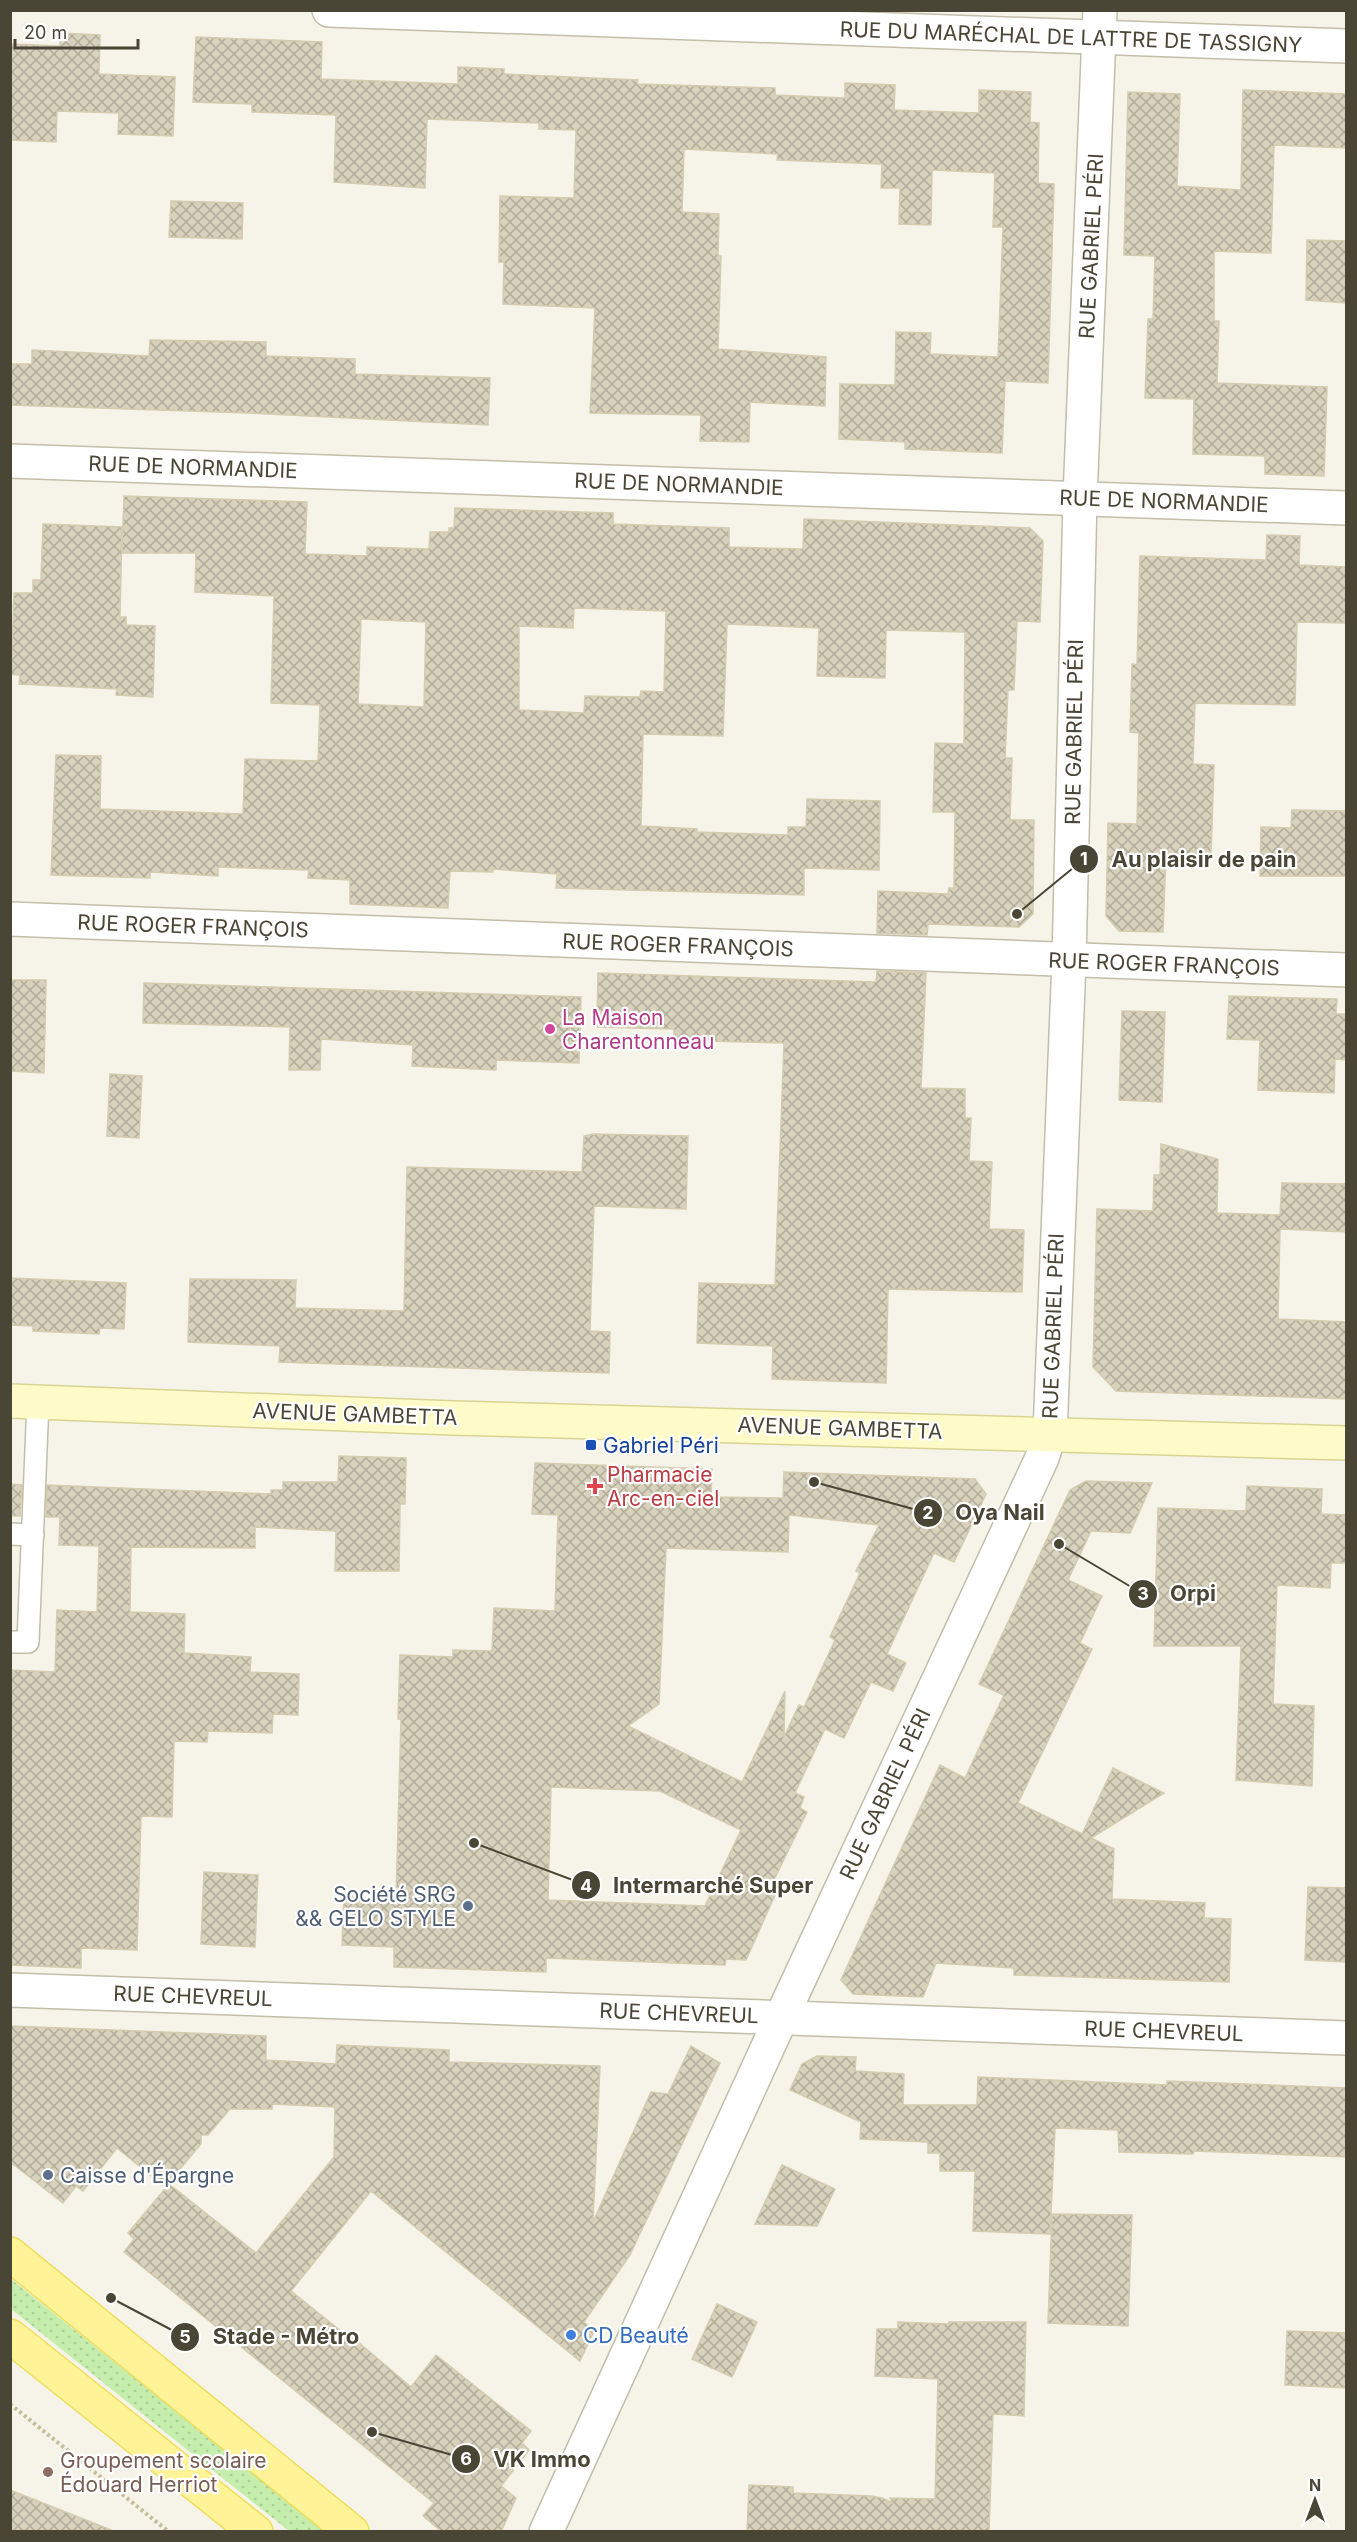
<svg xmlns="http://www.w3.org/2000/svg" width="1357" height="2542" font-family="Inter,sans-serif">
<defs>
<pattern id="grass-dots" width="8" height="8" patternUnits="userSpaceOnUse" patternTransform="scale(1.5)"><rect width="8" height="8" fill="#c5eead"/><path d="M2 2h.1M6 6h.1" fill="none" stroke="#abcd95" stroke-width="1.8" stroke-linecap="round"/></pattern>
<pattern id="building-cross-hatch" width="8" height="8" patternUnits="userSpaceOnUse" patternTransform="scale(1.5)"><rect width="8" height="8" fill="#d8d2bc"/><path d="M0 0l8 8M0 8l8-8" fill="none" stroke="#b1ac9a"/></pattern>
</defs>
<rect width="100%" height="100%" fill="#f6f4e8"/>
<polygon fill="url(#grass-dots)" points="10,2279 11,2279 325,2531 289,2531 11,2309"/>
<g fill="url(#building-cross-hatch)" stroke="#d4ccaf" stroke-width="1.5" fill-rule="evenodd">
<polygon points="60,33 100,35 99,74 175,77 173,136 118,134 119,113 57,111 56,142 10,140 10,44 60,46"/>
<polygon points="196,37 322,42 321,79 458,84 458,67 504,69 504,74 638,80 637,84 775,88 775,95 845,98 845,83 895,85 894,110 979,113 979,90 1031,92 1030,122 1039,123 1038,183 1054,184 1048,383 1005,381 1002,453 905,449 905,442 839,439 840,384 895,385 896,332 931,333 930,354 998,357 1003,227 993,227 995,173 932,170 931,225 899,224 900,188 881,188 882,164 777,160 778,154 684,149 682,212 719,214 718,256 721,256 718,349 826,357 825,406 750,402 749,442 700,441 701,415 590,413 595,308 503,304 504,262 499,262 500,196 574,198 576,130 539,129 539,123 427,119 425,188 334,182 336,115 252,112 252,104 193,102"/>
<polygon points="1243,90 1347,94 1347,148 1274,145 1271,253 1214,251 1214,321 1219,321 1217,383 1327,387 1324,476 1265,474 1265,456 1193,454 1194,399 1145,398 1148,319 1153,319 1155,256 1124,255 1128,92 1180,94 1177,186 1241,190"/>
<polygon points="171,201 243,203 242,239 169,237"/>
<polygon points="1307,240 1347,241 1347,303 1306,300"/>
<polygon points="150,340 266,342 266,356 355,359 355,374 490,378 488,425 248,413 10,405 10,364 32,364 32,350 149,356"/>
<path d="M124,496L307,502L305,554L367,556V547L429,549L430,532H449V528H454L455,508L613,513V524L729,528V547L803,549L804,519L1030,528L1043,541L1040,622L1017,621L1014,690H1008L1005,758H1012L1010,820H1034L1033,914L1019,927L928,924L927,935L877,933L878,891L948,894L949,888H954L955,812H933L935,743L964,744L965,632L886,630L885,678L817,676L819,628L727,624L723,736L643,734L641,826L697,829V832L788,835V827H806L807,799L880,801L879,870L804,868V895L556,888L557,874L493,869V872L450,871L448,908L350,904V880L308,878L309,870L218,867V876L150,872V878L51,875L56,755L101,756L100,809L243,814L245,759L318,761L320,705L271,703L274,596L195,592L196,553H122ZM574,608L666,611L664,692L641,691L640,697L585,696L584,713L519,710V626L573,628ZM361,619L426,622L424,707L358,704Z"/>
<polygon points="43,524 122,527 120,617 126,617 126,625 155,626 153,697 116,695 117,689 19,684 20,675 11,674 14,593 33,593 33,580 41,580"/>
<polygon points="1267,535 1300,536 1299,565 1347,567 1347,623 1297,622 1295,705 1195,703 1193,764 1214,765 1211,855 1166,853 1163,932 1119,931 1106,916 1108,823 1137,824 1139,733 1130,732 1132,664 1137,665 1140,556 1266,560"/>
<polygon points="1292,810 1347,811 1347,876 1260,876 1261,827 1291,828"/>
<polygon points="877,971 926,973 921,1088 965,1089 965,1118 971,1118 969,1161 992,1162 989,1229 1024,1230 1022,1292 888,1289 886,1383 772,1379 773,1346 697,1343 699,1283 775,1285 784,1043 674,1040 674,1029 597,1027 598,973 876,982"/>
<polygon points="10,980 46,980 44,1073 10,1071"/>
<polygon points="144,983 581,997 579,1063 496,1060 496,1070 412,1066 413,1045 321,1039 320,1070 289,1070 290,1027 143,1023"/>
<polygon points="1229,996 1337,999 1336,1014 1347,1014 1347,1060 1335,1059 1334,1093 1258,1090 1260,1040 1227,1039"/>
<polygon points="1122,1011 1165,1012 1162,1102 1119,1100"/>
<polygon points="110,1074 142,1076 139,1138 107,1136"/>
<polygon points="593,1134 688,1136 686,1209 594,1206 590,1331 610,1332 609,1373 279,1362 280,1346 188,1342 190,1279 296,1280 295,1308 404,1311 407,1167 582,1172 584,1136"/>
<polygon points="1161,1144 1218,1159 1217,1213 1280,1215 1282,1183 1347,1184 1347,1232 1280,1229 1278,1319 1347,1322 1347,1399 1116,1391 1093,1367 1097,1209 1153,1211 1154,1175 1160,1175"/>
<polygon points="10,1278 126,1283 124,1329 100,1328 99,1334 33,1331 33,1326 10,1325"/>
<polygon points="339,1456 406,1458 405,1504 400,1504 399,1571 335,1571 336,1531 255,1527 255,1548 131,1547 130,1612 185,1614 184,1653 251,1657 250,1672 299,1674 298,1715 273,1714 272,1733 208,1731 207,1742 174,1741 172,1817 141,1816 137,1950 81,1948 81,1968 10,1965 10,1670 55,1672 57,1610 97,1612 99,1546 59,1545 60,1517 46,1517 47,1485 271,1494 271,1490 283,1490 283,1482 338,1482"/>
<path d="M535,1463L712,1469L711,1497L783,1498L784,1472L975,1479L986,1494L954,1562L934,1553L887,1654L906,1663L893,1691L871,1682L844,1738L825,1729L795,1793L804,1797L800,1808L807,1812L769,1890L776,1893L746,1960L726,1959L725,1965L546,1958V1972L394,1967V1947L342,1945L344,1897L396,1899L401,1719H398L400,1655L453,1657V1650L492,1651L494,1608L555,1611L558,1515L532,1514ZM789,1515L879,1525L856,1571L860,1573L830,1637L835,1640L804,1707L799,1705L784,1737L785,1691L742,1782L628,1726L659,1704L666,1548L788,1552ZM551,1787L660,1791L741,1830L705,1906L548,1900Z"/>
<polygon points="1086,1481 1152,1483 1130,1533 1091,1531 1068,1580 1102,1596 1080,1643 1092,1649 1018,1803 1082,1834 1113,1768 1164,1793 1091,1838 1114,1849 1112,1899 1205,1903 1204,1918 1231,1919 1229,1982 1014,1975 1014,1968 936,1963 923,1997 853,1994 841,1980 940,1765 965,1778 1004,1695 979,1684 1070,1490"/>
<polygon points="10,1484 22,1485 20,1516 10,1516"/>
<polygon points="1247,1486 1322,1489 1321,1514 1347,1515 1347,1563 1331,1563 1330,1588 1277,1585 1273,1704 1314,1706 1312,1786 1236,1780 1241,1646 1154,1646 1158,1508 1246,1511"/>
<polygon points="204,1872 258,1875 255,1947 201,1944"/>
<polygon points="1308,1887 1347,1888 1347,1962 1305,1960"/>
<polygon points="10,2026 266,2036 266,2060 336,2064 337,2045 449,2050 449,2062 600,2066 593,2222 651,2092 668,2094 691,2046 720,2063 630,2255 584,2322 594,2331 580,2361 371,2191 291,2291 341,2331 357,2341 411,2387 436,2355 531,2431 522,2443 529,2450 501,2486 516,2498 501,2532 442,2532 423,2516 434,2503 124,2252 134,2239 128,2233 169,2184 256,2253 334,2157 335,2107 272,2104 272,2109 230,2109 208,2135 201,2135 201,2144 165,2187 117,2148 83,2191 76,2186 63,2203 10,2162"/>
<polygon points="817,2056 856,2057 855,2071 904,2074 903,2105 977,2105 978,2077 1167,2085 1167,2081 1347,2088 1347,2157 1194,2151 1193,2154 1119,2152 1118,2130 1055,2128 1050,2234 973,2231 975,2171 940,2171 940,2153 928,2153 928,2142 860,2139 861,2122 790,2090 802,2064"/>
<polygon points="782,2165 835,2189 817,2226 755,2224"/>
<polygon points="1052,2214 1132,2215 1128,2326 1048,2323"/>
<polygon points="717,2304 757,2322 732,2377 692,2359"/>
<polygon points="898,2322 949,2324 949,2322 1026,2322 1024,2416 993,2414 989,2532 747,2532 749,2485 793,2487 793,2493 871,2496 882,2498 893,2503 890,2498 935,2499 938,2379 875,2376 877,2329 898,2329"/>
<polygon points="1287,2331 1347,2333 1347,2388 1285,2385"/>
<polygon points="10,2490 111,2530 110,2532 10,2532"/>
</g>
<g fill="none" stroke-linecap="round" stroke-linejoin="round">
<g stroke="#c2beaa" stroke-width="24">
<g id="lane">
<polyline points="10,1534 33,1535"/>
<polyline points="10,1642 28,1642 38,1402"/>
</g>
</g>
<g stroke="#c2beaa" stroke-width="36">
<g id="street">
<polyline points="329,10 1346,46"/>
<polyline points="10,461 1346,508"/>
<polyline points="10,919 1346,970"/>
<polyline points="10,1990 1346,2038"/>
<polyline points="546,2532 782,2016 1042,1458 1050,1433 1069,961 1080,498 1100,10"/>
</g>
</g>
<g stroke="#dad494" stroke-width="36">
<polyline id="secondary" points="10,1401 453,1418 1346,1443"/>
</g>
<g stroke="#f0dd5c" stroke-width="36">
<g id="primary">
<polyline points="10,2254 352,2532"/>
<polyline points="10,2336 256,2532"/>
</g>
</g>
<polyline stroke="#c5bd99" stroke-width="4" stroke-dasharray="3 3" stroke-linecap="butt" points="10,2404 169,2532"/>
<use href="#lane" stroke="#fff" stroke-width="21"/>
<use href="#street" stroke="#fff" stroke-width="33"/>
<use href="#secondary" stroke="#fffbc9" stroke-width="33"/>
<use href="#primary" stroke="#fff398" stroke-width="33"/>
</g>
<circle fill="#d1479c" stroke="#fff" stroke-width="2" cx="550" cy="1029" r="6"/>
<rect fill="#1a4fb4" stroke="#fff" stroke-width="2" x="585" y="1439" width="12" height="12" rx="3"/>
<path fill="#e0444e" stroke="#fff" stroke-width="2" d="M592 1477h6v6h6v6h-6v6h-6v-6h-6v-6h6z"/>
<g fill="#5c6f8a" stroke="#fff" stroke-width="2">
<circle cx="468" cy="1906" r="6"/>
<circle cx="48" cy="2175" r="6"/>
</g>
<circle fill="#3f7fe0" stroke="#fff" stroke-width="2" cx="571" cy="2335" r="6"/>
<circle fill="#8d6e63" stroke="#fff" stroke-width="2" cx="48" cy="2472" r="6"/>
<g text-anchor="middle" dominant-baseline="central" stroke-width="4.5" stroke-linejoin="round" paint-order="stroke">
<g font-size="21" fill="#4a4636" stroke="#fff">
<text transform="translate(1071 37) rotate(2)">RUE DU MARÉCHAL DE LATTRE DE TASSIGNY</text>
<text transform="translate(1091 246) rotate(-87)">RUE GABRIEL PÉRI</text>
<text transform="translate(193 467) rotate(2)">RUE DE NORMANDIE</text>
<text transform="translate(679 484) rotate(2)">RUE DE NORMANDIE</text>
<text transform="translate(1164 501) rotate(2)">RUE DE NORMANDIE</text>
<text transform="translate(1074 732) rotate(-89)">RUE GABRIEL PÉRI</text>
<text transform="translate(193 926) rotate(2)">RUE ROGER FRANÇOIS</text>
<text transform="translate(678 945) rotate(2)">RUE ROGER FRANÇOIS</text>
<text transform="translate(1164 964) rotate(2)">RUE ROGER FRANÇOIS</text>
<text transform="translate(1053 1326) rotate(-88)">RUE GABRIEL PÉRI</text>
<text transform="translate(355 1414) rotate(2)">AVENUE GAMBETTA</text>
<text transform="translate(840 1428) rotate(2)">AVENUE GAMBETTA</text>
<text transform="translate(885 1794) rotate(-65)">RUE GABRIEL PÉRI</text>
<text transform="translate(193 1996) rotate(2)">RUE CHEVREUL</text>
<text transform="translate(679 2013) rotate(2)">RUE CHEVREUL</text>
<text transform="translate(1164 2031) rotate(2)">RUE CHEVREUL</text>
</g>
<g font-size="21" fill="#b23c85" stroke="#fff" text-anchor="start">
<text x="562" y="1017">La Maison<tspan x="562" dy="24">Charentonneau</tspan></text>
</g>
<g font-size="21" fill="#164399" stroke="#fff" text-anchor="start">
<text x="603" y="1445">Gabriel Péri</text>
</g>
<g font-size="21" fill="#be3a42" stroke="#fff" text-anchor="start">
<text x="607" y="1474">Pharmacie<tspan x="607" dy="24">Arc-en-ciel</tspan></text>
</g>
<g font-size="21" fill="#4e5e75" stroke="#fff" text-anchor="end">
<text x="456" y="1894">Société SRG<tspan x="456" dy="24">&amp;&amp; GELO STYLE</tspan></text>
<text x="60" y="2175" text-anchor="start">Caisse d'Épargne</text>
</g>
<g font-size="21" fill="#366cbe" stroke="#fff" text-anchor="start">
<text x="583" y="2335">CD Beauté</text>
</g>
<g font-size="21" fill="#785e54" stroke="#fff" text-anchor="start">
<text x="60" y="2460">Groupement scolaire<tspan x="60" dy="24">Édouard Herriot</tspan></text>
</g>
</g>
<path fill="none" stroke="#4a4636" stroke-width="2" d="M1017 914L1084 859M814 1482L928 1513M1059 1544L1143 1594M474 1843L586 1885M111 2298L185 2337M372 2432L466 2459"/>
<g fill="#4a4636" stroke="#fff" stroke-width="2">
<circle cx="1017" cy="914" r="6"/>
<circle cx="814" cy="1482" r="6"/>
<circle cx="1059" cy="1544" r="6"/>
<circle cx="474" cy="1843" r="6"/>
<circle cx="111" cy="2298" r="6"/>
<circle cx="372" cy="2432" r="6"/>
<circle cx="1084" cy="859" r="15"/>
<circle cx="928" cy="1513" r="15"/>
<circle cx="1143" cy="1594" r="15"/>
<circle cx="586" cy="1885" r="15"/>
<circle cx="185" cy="2337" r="15"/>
<circle cx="466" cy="2459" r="15"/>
</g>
<g font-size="18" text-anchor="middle" font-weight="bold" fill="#fff">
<text x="1084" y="865">1</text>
<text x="928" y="1519">2</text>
<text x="1143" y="1600">3</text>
<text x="586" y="1892">4</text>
<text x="185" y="2343">5</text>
<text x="466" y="2465">6</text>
</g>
<g font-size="22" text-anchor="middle" font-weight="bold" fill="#4a4636" stroke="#fff" stroke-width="4.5" stroke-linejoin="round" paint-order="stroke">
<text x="1204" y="867">Au plaisir de pain</text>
<text x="1000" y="1520">Oya Nail</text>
<text x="1193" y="1601">Orpi</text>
<text x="713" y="1893">Intermarché Super</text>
<text x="286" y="2344">Stade - Métro</text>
<text x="542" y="2467">VK Immo</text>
</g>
<rect width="1357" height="2542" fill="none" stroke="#4a4636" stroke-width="24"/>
<g transform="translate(1315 2500)" stroke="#ffffff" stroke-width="4.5" paint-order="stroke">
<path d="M0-4.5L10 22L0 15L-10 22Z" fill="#4a4636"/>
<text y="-9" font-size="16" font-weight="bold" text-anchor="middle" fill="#4a4636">N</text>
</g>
<path d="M15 39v9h123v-9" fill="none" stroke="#4a4636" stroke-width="3"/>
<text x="24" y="39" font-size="18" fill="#4a4636" stroke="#ffffff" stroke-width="4.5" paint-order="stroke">20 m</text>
</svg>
